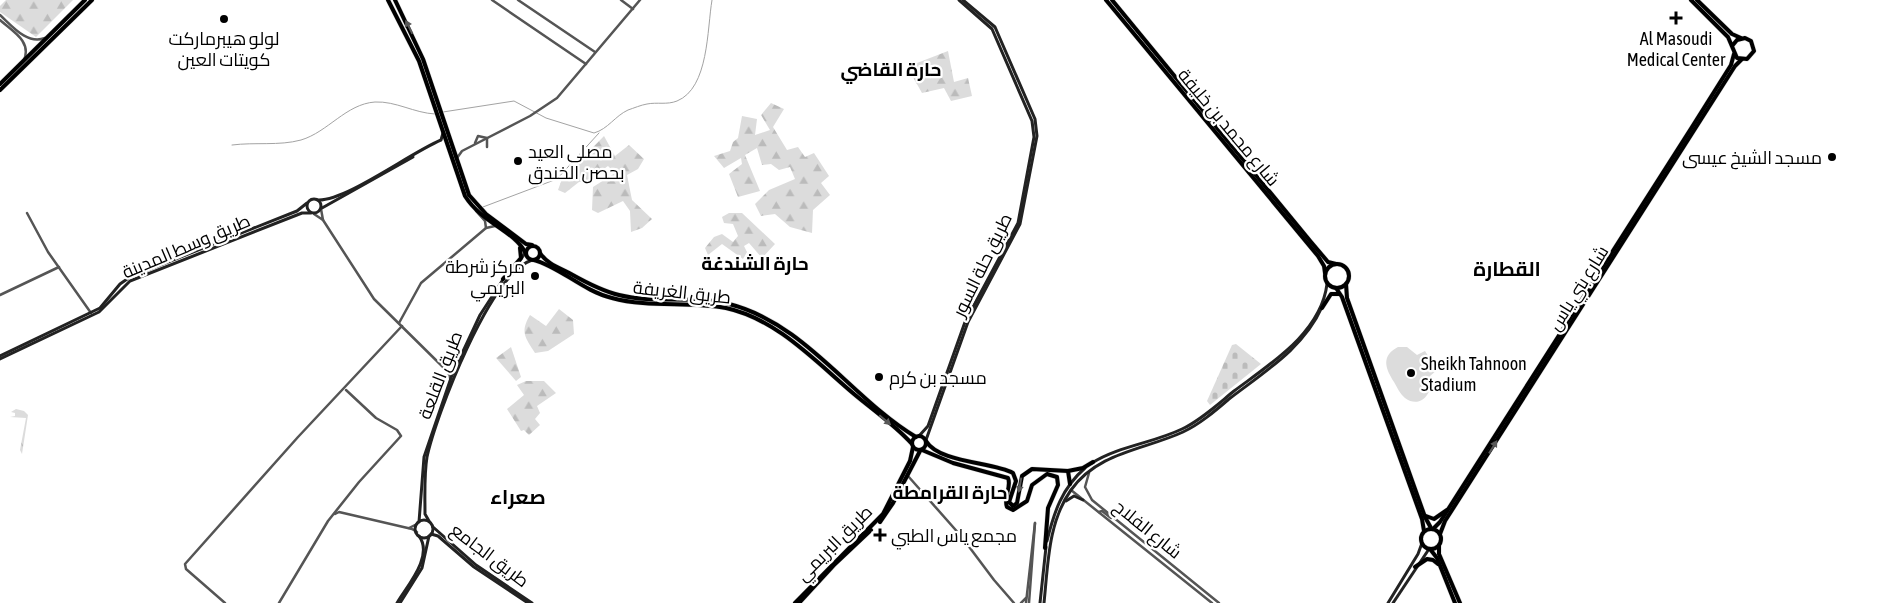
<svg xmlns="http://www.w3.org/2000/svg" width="1897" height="603" font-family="'Asap Condensed',Cairo,sans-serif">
<defs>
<pattern id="forest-firs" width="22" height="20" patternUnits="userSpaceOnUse" patternTransform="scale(1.25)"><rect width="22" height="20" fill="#dcdcdc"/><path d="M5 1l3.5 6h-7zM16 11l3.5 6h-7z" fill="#bbb"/></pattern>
<pattern id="cemetery-stones" width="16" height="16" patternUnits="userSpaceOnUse" patternTransform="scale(1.25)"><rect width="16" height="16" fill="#dcdcdc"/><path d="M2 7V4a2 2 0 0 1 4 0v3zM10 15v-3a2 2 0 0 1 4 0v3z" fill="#bbb"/></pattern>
<pattern id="park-crowns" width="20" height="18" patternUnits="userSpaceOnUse" patternTransform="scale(1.25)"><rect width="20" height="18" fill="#dcdcdc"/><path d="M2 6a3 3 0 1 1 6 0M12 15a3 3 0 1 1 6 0" fill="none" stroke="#bbb"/></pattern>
</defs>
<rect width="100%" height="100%" fill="#fff"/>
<path fill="#dcdcdc" d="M1398,347H1407L1417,355L1425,351L1437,370L1430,376C1435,391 1421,410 1405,398C1400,394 1397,387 1394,382C1385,368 1381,356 1398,347Z"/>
<g fill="url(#forest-firs)">
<polygon points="6,0 73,0 36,37 0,12 0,6"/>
<polygon points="948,51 954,82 968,78 972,96 951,101 944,88 922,93 909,70 917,63"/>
<polygon points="771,103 784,109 773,127 787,150 798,147 805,157 814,153 829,176 821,183 830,195 813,210 812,233 790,227 775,214 761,216 755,204 769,190 795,179 790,167 779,170 771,164 762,165 757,148 745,155 760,191 738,197 729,174 742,164 741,158 724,168 714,156 730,151 733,142 738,138 742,116 757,119 755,135 770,130 761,115"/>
<polygon points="604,136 615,156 629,145 644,159 638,169 627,175 632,200 652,219 642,228 631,232 630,211 623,201 598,213 592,210 593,187 615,173 608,166 587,181 579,182 565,193 558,190 562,179"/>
<polygon points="729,213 742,213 775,244 762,258 749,243 744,246 747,252 743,259 722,244 708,255 705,248 714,237 722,234 733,242 738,236 733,224 724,223 722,217"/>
<path d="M559,309L573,320L574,334L548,351L535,353C525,337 520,332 530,315L546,326Z"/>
<polygon points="511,347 521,377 516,381 496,358"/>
<polygon points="526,381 544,381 556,393 537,406 540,413 535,419 540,425 529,435 524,430 521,431 507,409 524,395 517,385"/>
</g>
<polygon fill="url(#cemetery-stones)" points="1236,344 1261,364 1210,405 1207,401 1232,345"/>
<polygon fill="url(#park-crowns)" points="16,409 24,411 28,415 22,454 20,450 26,418 10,417 15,416 15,413 11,412"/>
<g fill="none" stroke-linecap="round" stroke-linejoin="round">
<g stroke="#a3a3a3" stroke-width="1">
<path d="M443,112L514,101L546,118L594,133C608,129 615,116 628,110C634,108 641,105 647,104C657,102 667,105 677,101C709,88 707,29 712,0"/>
<path d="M232,145C255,142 279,146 301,140C328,132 346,104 375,102C396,101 414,113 435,114"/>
<polyline points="483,207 557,179 599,133"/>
</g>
<g stroke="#dbdbdb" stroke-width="5">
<g id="primary">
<path d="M388,0L419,61L465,196C482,223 513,230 525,252"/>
<polyline points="395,0 423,59 469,195 486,214 526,244 532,245"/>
<polyline points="1691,0 1728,37 1737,58 1747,59 1754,51 1751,41 1745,38 1737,40 1732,46"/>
<polyline points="1697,0 1732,34 1741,38"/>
<polyline points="0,84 85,0"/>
<polyline points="0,90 92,0"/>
<circle cx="533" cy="253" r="7"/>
<path d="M540,253C547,264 560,268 571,274C587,283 602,291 619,295C655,304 693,295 729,304C805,323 851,398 916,437"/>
<path d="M534,260C560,267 583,291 612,298C649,308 688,301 726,308C777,319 816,362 854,394C873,410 895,425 912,444"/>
<polyline points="503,279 521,258 520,248"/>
<circle cx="919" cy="443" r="7"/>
<path d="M926,441C939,463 993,462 1013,473L1016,481L1009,502L1013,506L1017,503L1022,476L1032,469L1068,471L1083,468L1093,462"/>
<path d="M922,450L953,463L1008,478C1012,487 1003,497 1007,507L1013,510L1027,501L1032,485L1047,474L1057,477L1058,485L1048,508L1045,548"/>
<polyline points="1068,471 1070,484"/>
<polyline points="880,522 893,503 920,451"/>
<polyline points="1433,529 1440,522 1692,127 1731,65 1734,54"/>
<polyline points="1440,534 1445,521 1735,66 1742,59"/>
<polyline points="795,603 883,514 910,461 913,447"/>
<polyline points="799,603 835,564 871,530"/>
</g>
</g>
<g stroke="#dbdbdb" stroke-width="5">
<g id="trunk">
<polyline points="1106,0 1318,256 1324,266 1325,273"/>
<polyline points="1112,0 1311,242 1328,262 1336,264"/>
<circle cx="1337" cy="276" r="12"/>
<polyline points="1346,284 1347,298 1425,517 1431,528"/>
<polyline points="1336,288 1342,297 1422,519 1424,531"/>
<polyline points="1322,308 1331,294 1339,294"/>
<polyline points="1426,516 1434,519 1447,510"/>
<circle cx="1431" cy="539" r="10"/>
<polyline points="1439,546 1439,554 1460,603"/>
<polyline points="1430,549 1437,558 1455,603"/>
<polyline points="1415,567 1427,559 1433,560 1438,564"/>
</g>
</g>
<g stroke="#555" stroke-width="2.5">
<polyline points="492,0 586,64"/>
<polyline points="518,0 595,52"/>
<polyline points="621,0 633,9"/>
<path d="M0,15C12,26 27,45 45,38"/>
<path d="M0,20C12,31 32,41 24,60"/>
<polyline points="475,143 478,136 487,138 487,147"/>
<polyline points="457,158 462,151 530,116 557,98 640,0"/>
<polyline points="476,211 485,221 486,228"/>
<polyline points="27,213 48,252 91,313"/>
<polyline points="314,214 323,220 321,209"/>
<polyline points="323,220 374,299 448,372"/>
<polyline points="0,295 59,267"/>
<polyline points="399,323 421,283 486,228 495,226"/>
<polyline points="450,378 448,372 454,370"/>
<polyline points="1089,473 1085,487 1092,500 1219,603"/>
<polyline points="908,476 961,536 994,580 1014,603"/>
<polyline points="1071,490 1212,603"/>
<polyline points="1099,512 1102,511 1111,518"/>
<polyline points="335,514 339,512 412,529 417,532"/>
<polyline points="409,528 417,524"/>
<polyline points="225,603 186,569 185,564 298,437 402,326"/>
<polyline points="279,603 328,521 359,482 401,436 397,430 376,418 346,390"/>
<polyline points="1021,603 1026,598"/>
<polyline points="1026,603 1035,523"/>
<polyline points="1029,603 1035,523"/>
</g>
<g stroke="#222" stroke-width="3">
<circle cx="314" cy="206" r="7"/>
<path d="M318,200C346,201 410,153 441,140L443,133"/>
<polyline points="322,208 413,157"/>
<polyline points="517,265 525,253"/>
<polyline points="0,356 100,308 120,284 130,277 297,211 307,203"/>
<polyline points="0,359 99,312 130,281 302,213 311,213"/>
<polyline points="919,436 928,426 965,322 1018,223 1034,137 1032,121 992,29 959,0"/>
<polyline points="926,440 968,322 1020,224 1037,136 1035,119 995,27 963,0"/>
<path d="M1092,463C1119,446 1153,443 1182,429C1201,420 1218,404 1234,391C1270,364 1321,333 1327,284"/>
<polyline points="1066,501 1074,496 1083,500"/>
<circle cx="424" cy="529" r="9"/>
<path d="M429,521L425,514C425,496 424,475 427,457C436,415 490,274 532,260"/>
<polyline points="419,522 424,457 452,375 480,315 504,278"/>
<polyline points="433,527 476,565 532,603"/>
<polyline points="431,534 438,536 474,567 528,603"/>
<path d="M1047,541C1054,512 1062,488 1085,468"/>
<path d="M397,603C407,586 434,556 419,536"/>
<polyline points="400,603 422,568 429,536"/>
<polyline points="1040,603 1046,547"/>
<path d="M1044,603C1048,565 1048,522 1071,490C1098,452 1144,450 1183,432C1200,424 1215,411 1229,399C1264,372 1304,348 1322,307"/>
<polyline points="1388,603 1418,554 1422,543"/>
<polyline points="1393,603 1429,549"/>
</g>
<use href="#primary" stroke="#000" stroke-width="4"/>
<use href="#trunk" stroke="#000" stroke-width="4"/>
</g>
<defs><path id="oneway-solid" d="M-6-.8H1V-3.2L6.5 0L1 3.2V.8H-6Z" transform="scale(1.25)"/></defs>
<g fill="#595959">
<use href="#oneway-solid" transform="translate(409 27) rotate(-117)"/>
<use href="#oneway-solid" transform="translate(885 420) rotate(40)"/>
<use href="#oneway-solid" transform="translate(1493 447) rotate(-58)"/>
<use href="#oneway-solid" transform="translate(1020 485) rotate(100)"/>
</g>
<g fill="#000" stroke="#fff" stroke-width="2">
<path d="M1673.5 10.5h5v5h5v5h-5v5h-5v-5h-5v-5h5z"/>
<circle cx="224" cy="19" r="5"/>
<circle cx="1832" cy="157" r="5"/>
<circle cx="518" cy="161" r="5"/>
<circle cx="535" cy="276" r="5"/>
<circle cx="1411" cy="373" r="5"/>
<circle cx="879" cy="377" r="5"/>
<path d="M877.5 527.5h5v5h5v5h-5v5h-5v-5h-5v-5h5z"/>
</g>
<g text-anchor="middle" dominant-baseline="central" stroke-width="4.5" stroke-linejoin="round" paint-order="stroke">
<g font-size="18" fill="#000" stroke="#fff" text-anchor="start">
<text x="224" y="38" text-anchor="middle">لولو هيبرماركت<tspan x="224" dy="21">كويتات العين</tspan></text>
<text x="1676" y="38" text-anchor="middle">Al Masoudi<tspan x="1676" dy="21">Medical Center</tspan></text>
<text x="528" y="151">مصلى العيد<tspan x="528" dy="21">بحصن الخندق</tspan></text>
<text x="1822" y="157" text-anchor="end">مسجد الشيخ عيسى</text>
<text x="525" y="266" text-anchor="end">مركز شرطة<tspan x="525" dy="21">البريمي</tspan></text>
<text x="1421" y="363">Sheikh Tahnoon<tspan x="1421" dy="21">Stadium</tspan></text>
<text x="889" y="377">مسجد بن كرم</text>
<text x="891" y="535">مجمع ياس الطبي</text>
</g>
<g font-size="18" fill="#000" stroke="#fff">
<text transform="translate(1229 127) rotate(50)">شارع محمد بن خليفة</text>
<text transform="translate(186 246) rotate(-23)">طريق وسط المدينة</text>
<text transform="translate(982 265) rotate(-64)">طريق حلة السور</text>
<text transform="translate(1578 288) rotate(-58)">شارع بني ياس</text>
<text transform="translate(682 292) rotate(6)">طريق الغريفة</text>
<text transform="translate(440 375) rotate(-69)">طريق القلعة</text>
<text transform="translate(1148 529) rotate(39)">شارع الفلاح</text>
<text transform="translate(834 543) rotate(-45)">طريق البريمي</text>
<text transform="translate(490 555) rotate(37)">طريق الجامع</text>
</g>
<g font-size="19" font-weight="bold" fill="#000" stroke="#fff">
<text x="891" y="69">حارة القاضي</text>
<text x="755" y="263">حارة الشندغة</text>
<text x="950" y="492">حارة القرامطة</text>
</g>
<g font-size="20" font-weight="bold" fill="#000" stroke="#fff">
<text x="1507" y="268">القطارة</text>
<text x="518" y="496">صعراء</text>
</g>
</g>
</svg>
